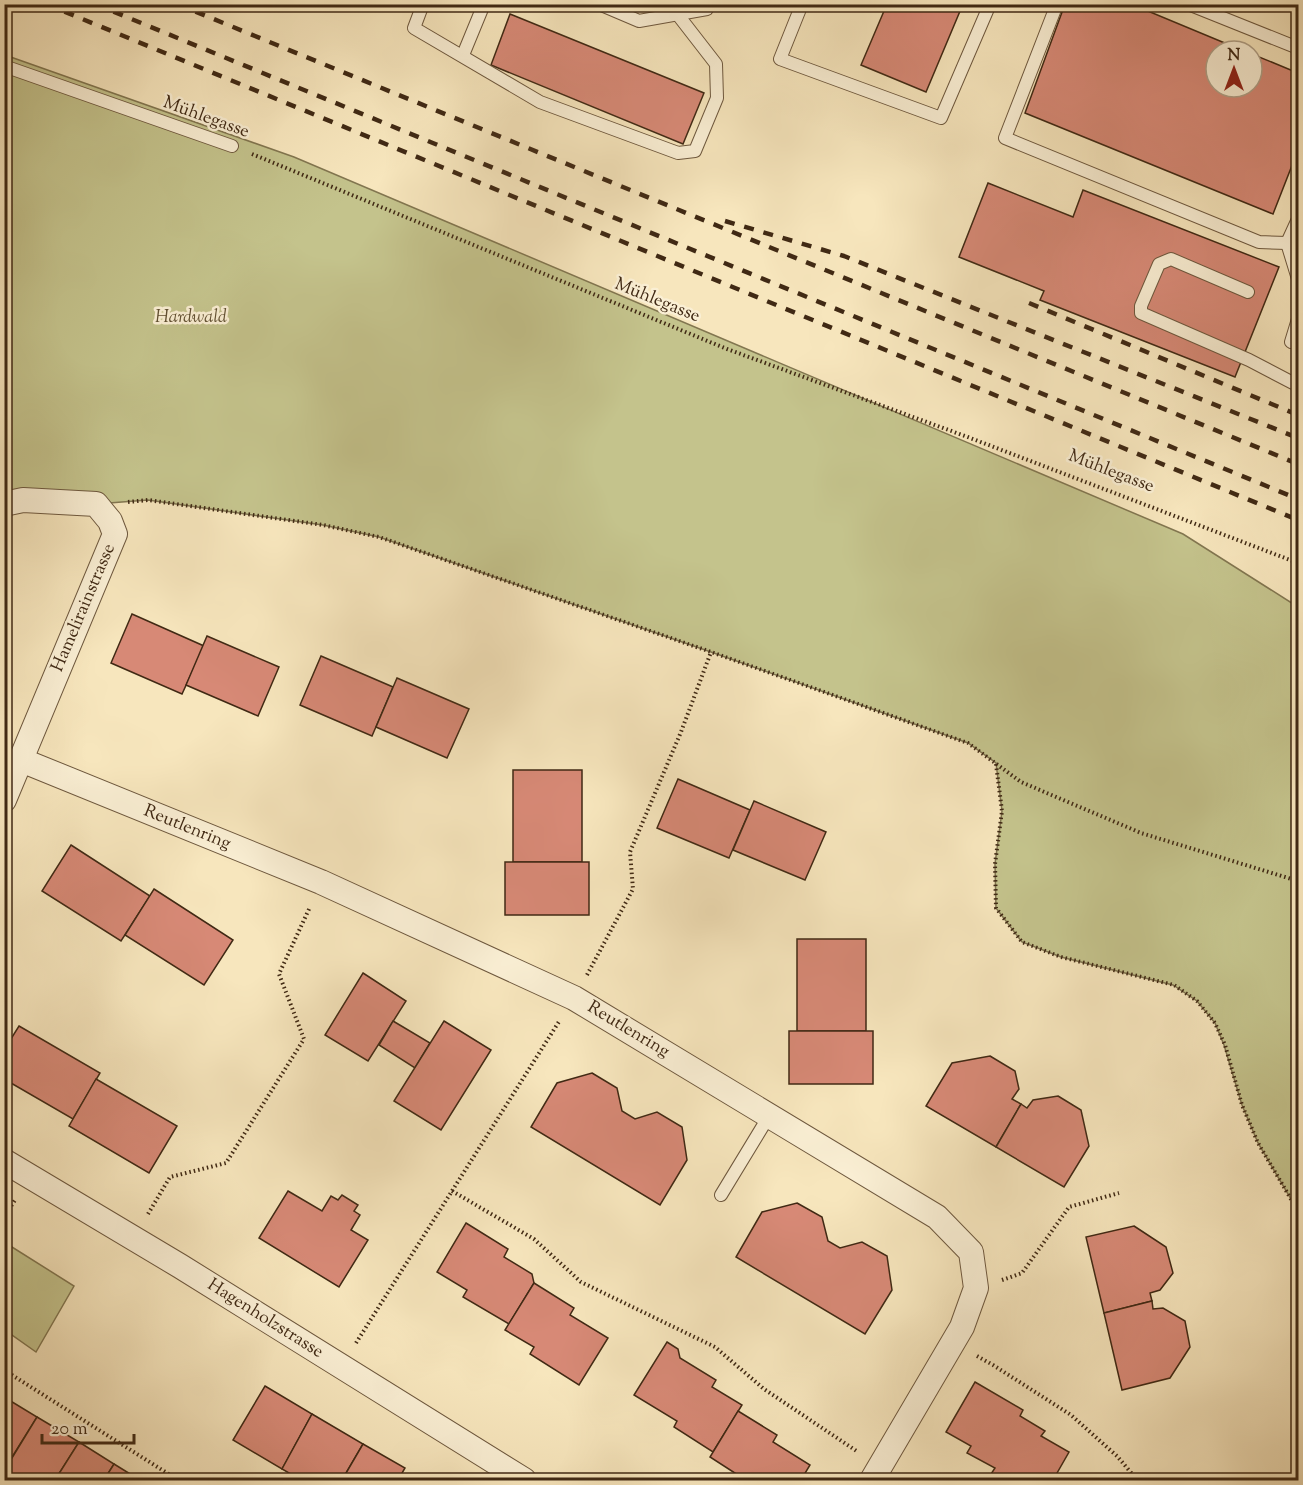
<svg xmlns="http://www.w3.org/2000/svg" width="1303" height="1485" font-family="'Sorts Mill Goudy',serif">
<rect width="100%" height="100%" fill="#f7e6bd"/>
<filter id="stains"><feTurbulence type="fractalNoise" baseFrequency=".00333" numOctaves="4"/><feColorMatrix values="0 0 0 0 .2 0 0 0 0 .09 0 0 0 0 .02 0 0 0 .5 -.17"/></filter>
<radialGradient id="worn" r=".72"><stop offset=".6" stop-color="#630" stop-opacity="0"/><stop offset="1" stop-color="#630" stop-opacity=".3"/></radialGradient>
<g fill="#c4c38c" stroke="#827650" stroke-width="1.5">
<polygon points="5,55 294,157 1183,534 1298,607 1298,1211 1258,1143 1242,1105 1224,1045 1215,1023 1197,1001 1173,985 1061,957 1022,942 996,908 995,864 1002,811 996,763 968,743 711,652 379,537 323,525 148,500 96,504 5,504"/>
<polygon points="4,1242 74,1286 36,1352 5,1330"/>
</g>
<g fill="#d78976" stroke="#402914" stroke-width="1.5">
<polygon points="887,4 963,4 926,92 861,65"/>
<polygon points="1065,4 1131,4 1244,51 1216,51 1216,87 1252,87 1252,54 1298,73 1298,150 1273,214 1025,113"/>
<polygon points="510,14 704,93 683,144 491,65"/>
<polygon points="988,183 1073,217 1083,190 1279,267 1235,377 1040,300 1044,291 959,257"/>
<polygon points="132,614 204,646 182,694 111,663"/>
<polygon points="207,636 279,667 258,716 186,685"/>
<polygon points="321,656 393,687 372,736 300,705"/>
<polygon points="397,678 469,709 447,758 376,727"/>
<rect x="513" y="770" width="69" height="92"/>
<polygon points="678,779 750,810 729,858 657,828"/>
<polygon points="754,801 826,832 805,880 733,850"/>
<polygon points="71,845 150,896 121,941 42,891"/>
<rect x="505" y="862" width="84" height="53"/>
<polygon points="154,889 233,940 204,985 125,935"/>
<rect x="797" y="939" width="69" height="92"/>
<polygon points="363,973 406,1001 368,1061 325,1035"/>
<polygon points="393,1021 430,1043 415,1068 379,1045"/>
<polygon points="444,1021 491,1050 441,1130 394,1101"/>
<polygon points="19,1026 100,1073 73,1119 4,1079 4,1050"/>
<rect x="789" y="1031" width="84" height="53"/>
<polygon points="990,1056 1015,1071 1019,1089 1012,1099 1021,1104 996,1147 926,1106 952,1063"/>
<polygon points="592,1073 617,1088 622,1111 635,1119 657,1112 682,1127 687,1160 660,1205 531,1127 557,1083"/>
<polygon points="96,1079 177,1126 149,1173 69,1126"/>
<polygon points="1058,1096 1081,1110 1089,1146 1064,1187 996,1147 1021,1104 1027,1108 1033,1100"/>
<polygon points="288,1191 322,1211 331,1196 338,1200 342,1195 358,1205 354,1211 360,1215 351,1230 368,1240 339,1287 259,1238"/>
<polygon points="797,1203 822,1217 828,1241 840,1248 862,1242 887,1256 892,1290 865,1334 736,1257 762,1212"/>
<polygon points="466,1223 508,1249 504,1257 532,1274 534,1283 509,1324 463,1297 467,1290 437,1272"/>
<polygon points="1134,1226 1166,1247 1173,1273 1160,1290 1150,1293 1152,1301 1104,1313 1086,1237"/>
<polygon points="534,1283 574,1308 570,1315 608,1338 579,1385 530,1354 534,1347 505,1330"/>
<polygon points="1152,1301 1153,1309 1163,1308 1185,1321 1190,1347 1170,1378 1122,1390 1104,1313"/>
<polygon points="667,1342 678,1349 680,1358 716,1380 712,1387 742,1405 713,1452 674,1427 677,1421 634,1395"/>
<polygon points="975,1382 1023,1410 1020,1416 1045,1431 1041,1436 1069,1452 1053,1480 1002,1480 991,1474 995,1468 967,1453 971,1446 946,1432"/>
<polygon points="265,1386 312,1414 282,1469 233,1440"/>
<polygon points="4,1397 37,1417 4,1470"/>
<polygon points="738,1411 777,1435 773,1442 810,1465 801,1480 734,1480 738,1475 710,1457"/>
<polygon points="312,1414 363,1444 342,1480 301,1480 282,1469"/>
<polygon points="37,1417 79,1442 55,1480 20,1480 4,1471"/>
<polygon points="79,1442 114,1464 104,1480 55,1480"/>
<polygon points="363,1444 405,1468 398,1480 342,1480"/>
<polygon points="114,1464 140,1480 104,1480"/>
</g>
<g fill="none" stroke-linecap="round" stroke-linejoin="round">
<g stroke="#6e583e" stroke-width="14">
<g id="service">
<polyline points="423,4 414,28 540,102 678,153 695,151 717,98 716,64 678,15 675,4"/>
<polyline points="599,4 639,21 707,9 709,4"/>
<polyline points="802,4 780,59 941,118 990,4"/>
<polyline points="1057,4 1005,138 1259,242 1287,243"/>
<polyline points="1188,4 1298,48"/>
<polyline points="463,55 484,4"/>
<polyline points="4,66 232,146"/>
<polyline points="1298,219 1287,243 1298,279"/>
<polyline points="1248,292 1171,259 1159,264 1141,306 1141,313 1249,360 1293,383 1298,382"/>
<polyline points="1291,342 1298,319"/>
<polyline points="721,1195 769,1116"/>
</g>
</g>
<g stroke="#6e583e" stroke-width="26">
<g id="minor">
<polyline points="4,504 23,500 96,504 110,521 115,534 4,800"/>
<polyline points="21,760 321,882 574,998 937,1217 971,1252 976,1288 962,1327 872,1480"/>
<polyline points="4,1161 180,1266 524,1480"/>
</g>
</g>
<g stroke="#402914" stroke-width="4" stroke-dasharray="1.5 3" stroke-linecap="butt">
<polyline points="252,154 727,349 965,436 1298,563"/>
<polyline points="128,502 148,500 323,525 379,537 711,652 968,743 1021,782 1141,833 1298,881"/>
<polyline points="996,764 1002,811 995,864 996,908 1022,942 1061,957 1174,985 1197,1001 1215,1023 1225,1045 1242,1105 1258,1143 1298,1211"/>
<polyline points="587,975 633,889 630,852 681,732 711,652"/>
<polyline points="452,1191 534,1239 581,1282 715,1347 764,1389 858,1452"/>
<polyline points="148,1214 170,1177 226,1163 304,1039 279,974 310,907"/>
<polyline points="4,1217 15,1200"/>
<polyline points="1002,1280 1022,1273 1069,1207 1119,1193"/>
<polyline points="356,1343 560,1020"/>
<polyline points="977,1356 993,1365 1071,1415 1117,1456 1133,1475 1151,1480"/>
<polyline points="4,1370 178,1480"/>
</g>
<use href="#service" stroke="#faefd4" stroke-width="12"/>
<use href="#minor" stroke="#faefd4" stroke-width="24"/>
<g stroke="#402914" stroke-width="4.5" stroke-dasharray="10 10" stroke-linecap="butt">
<polyline points="46,4 1298,520"/>
<polyline points="95,4 1298,499"/>
<polyline points="177,4 1298,464"/>
<polyline points="725,221 844,256 1298,438"/>
<polyline points="1029,303 1298,415"/>
</g>
</g>
<g text-anchor="middle" dominant-baseline="central" stroke-width="5" stroke-linejoin="round" paint-order="stroke">
<g font-size="18" fill="#402914" stroke="#faefd4">
<text transform="translate(206 118) rotate(20)">Mühlegasse</text>
<text transform="translate(657 301) rotate(22)">Mühlegasse</text>
<text transform="translate(1111 472) rotate(21)">Mühlegasse</text>
<text transform="translate(84 608) rotate(-67)">Hamelirainstrasse</text>
<text transform="translate(187 828) rotate(22)">Reutlenring</text>
<text transform="translate(628 1030) rotate(31)">Reutlenring</text>
<text transform="translate(265 1319) rotate(32)">Hagenholzstrasse</text>
</g>
<g font-size="18" font-style="italic" fill="#615032" stroke="#faefd4">
<text x="191" y="318">Hardwald</text>
</g>
</g>
<rect width="1303" height="1485" fill="none" stroke="#f7e6bd" stroke-width="24"/>
<rect x="6" y="6" width="1291" height="1473" fill="none" stroke="#402914" stroke-width="3"/>
<rect x="12" y="12" width="1279" height="1461" fill="none" stroke="#402914" stroke-width="1.5"/>
<g transform="translate(1234 69)"><circle r="28" fill="#faefd4" stroke="#b0a087" stroke-width="1.5"/>
<path d="M0-4.5L10 22L0 15L-10 22Z" fill="#8f2418"/>
<text y="-9" font-size="16" font-weight="bold" text-anchor="middle" fill="#402914">N</text>
</g>
<path d="M42 1434v9h92v-9" fill="none" stroke="#402914" stroke-width="3"/>
<text x="51" y="1434" font-size="18" fill="#402914" stroke="#faefd4" stroke-width="4.5" paint-order="stroke">20 m</text>
<rect width="100%" height="100%" filter="url(#stains)"/>
<rect width="100%" height="100%" fill="url(#worn)"/>
</svg>
